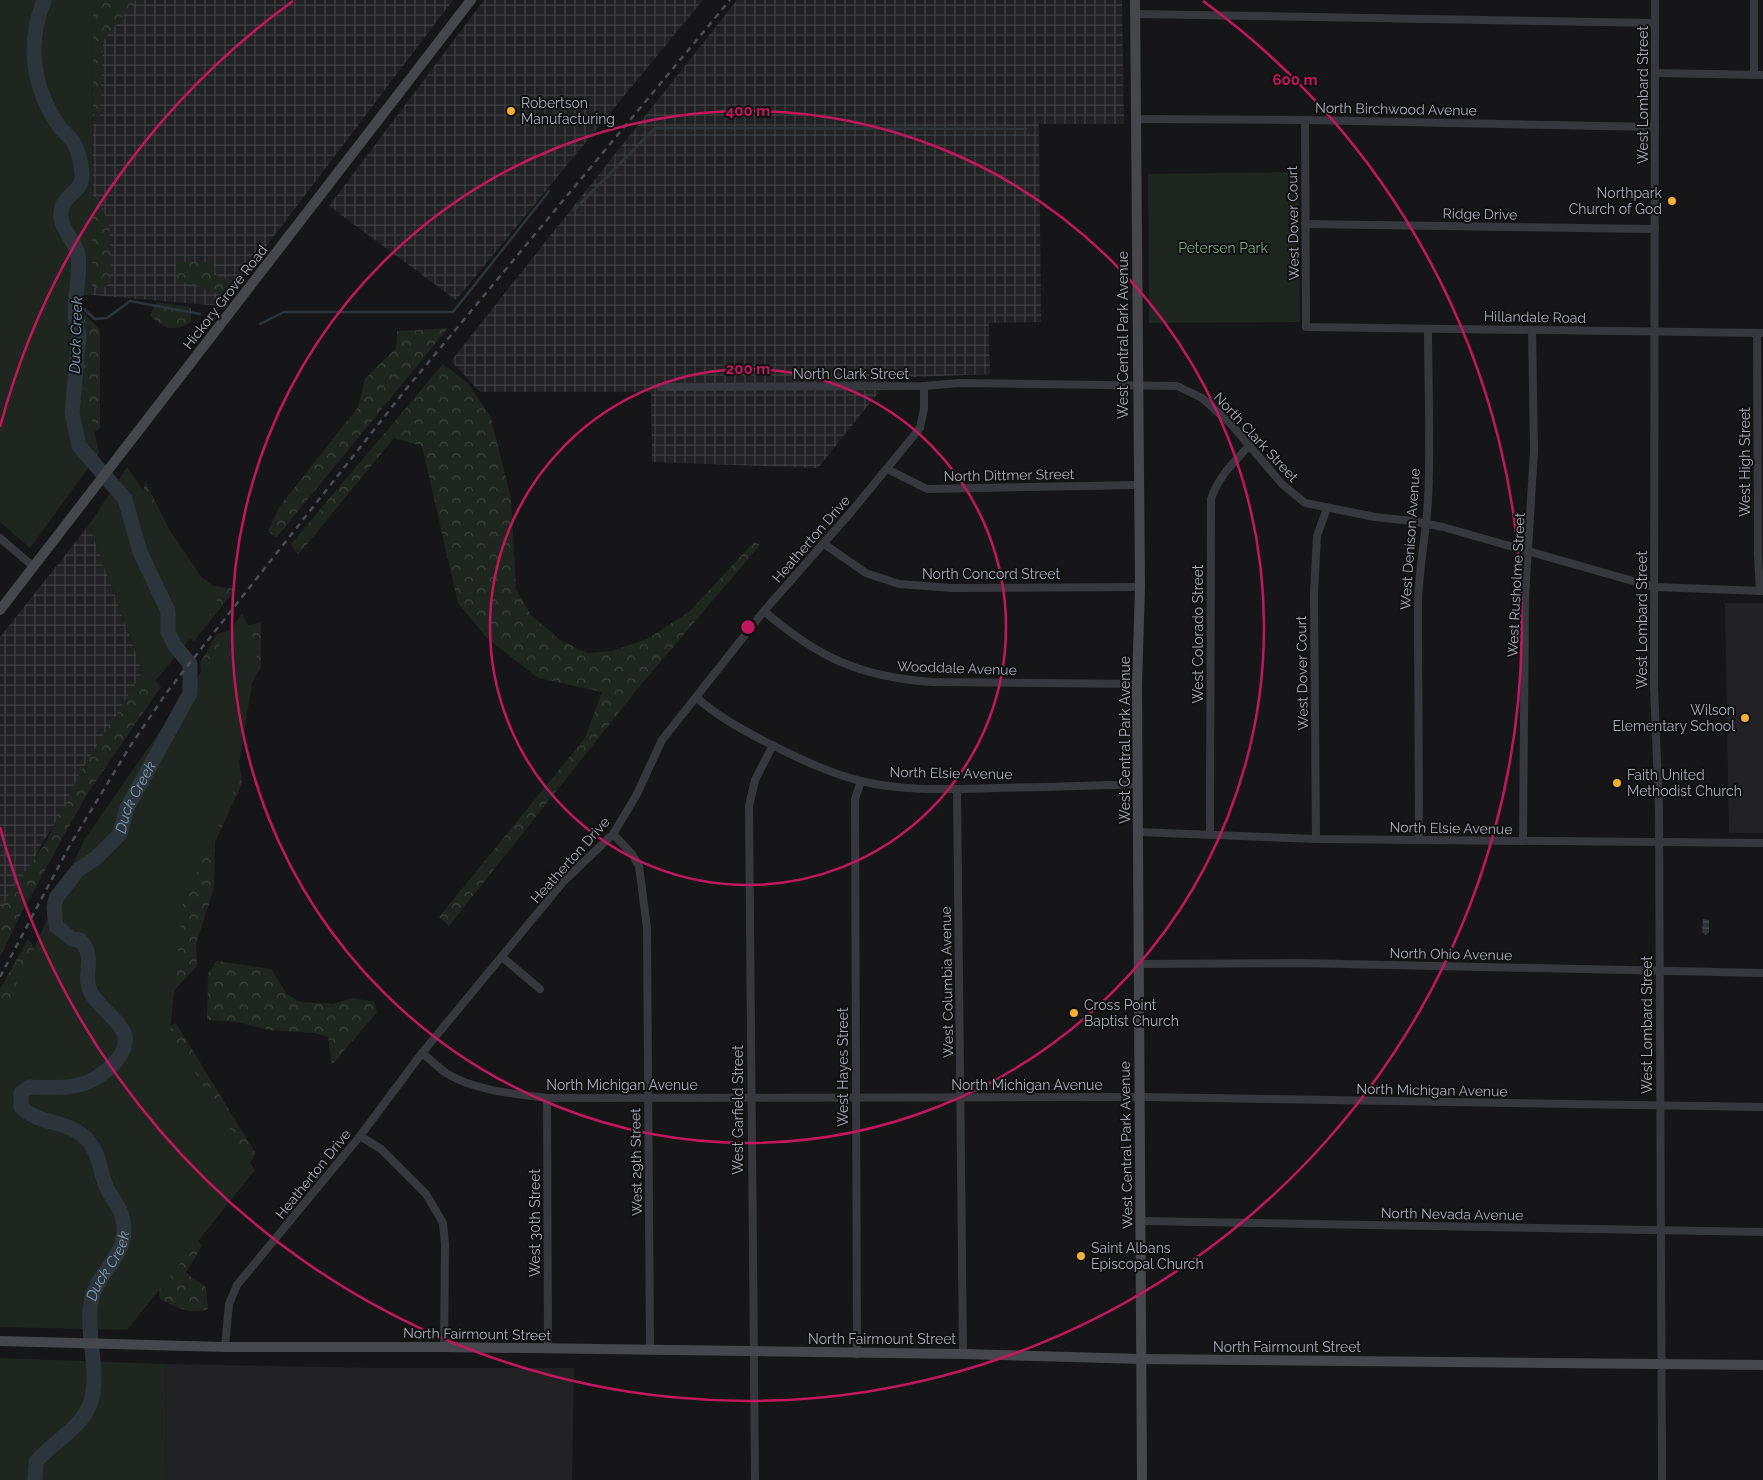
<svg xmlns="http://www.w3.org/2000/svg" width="1763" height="1480" font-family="Raleway,sans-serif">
<defs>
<pattern id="industrial-grid" width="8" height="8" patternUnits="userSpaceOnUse" patternTransform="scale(1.25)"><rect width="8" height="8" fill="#222225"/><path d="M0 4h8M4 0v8" fill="none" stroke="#3f3f43"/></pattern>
<pattern id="forest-crowns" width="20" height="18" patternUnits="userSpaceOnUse" patternTransform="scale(1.25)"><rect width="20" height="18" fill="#1e261f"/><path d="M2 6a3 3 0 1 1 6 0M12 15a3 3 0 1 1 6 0" fill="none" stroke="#3c433d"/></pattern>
<pattern id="water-rules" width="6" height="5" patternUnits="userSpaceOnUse" patternTransform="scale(1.25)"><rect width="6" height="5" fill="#2c353c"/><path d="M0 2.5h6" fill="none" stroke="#485056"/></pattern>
</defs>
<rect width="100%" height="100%" fill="#161618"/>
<g fill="#222225">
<polygon points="1725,603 1763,603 1763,833 1729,833"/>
<polygon points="165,1364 376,1368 574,1368 572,1480 166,1480"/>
</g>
<g fill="url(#industrial-grid)">
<polygon points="93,0 453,0 221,306 92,295"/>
<polygon points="484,0 703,0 456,300 329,206"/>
<polygon points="737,0 1122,0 1124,124 1039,124 1041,322 989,323 990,374 890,378 818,468 652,462 651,392 480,392 451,361"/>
<polygon points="89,525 149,689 42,843 0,930 0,637"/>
</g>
<g fill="url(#forest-crowns)">
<polygon points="92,0 136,0 103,41 100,120 94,125"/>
<polygon points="86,196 97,197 109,222 111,271 109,284 99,290 88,277"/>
<polygon points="176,262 214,262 213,274 240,284 231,298 177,280"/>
<path d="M157,302L191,307V322C174,333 164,329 150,315Z"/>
<polygon points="80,309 100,330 100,428 87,437 79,375 83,337 73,310"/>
<polygon points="448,328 276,538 268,531 280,506 358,407 365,379 396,348 397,331"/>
<polygon points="443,364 469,384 491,418 511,498 516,589 531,615 560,640 587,653 612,651 649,638 690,611 754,542 760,545 639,687 449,926 439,917 585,738 602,692 538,678 487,638 458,603 422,446 394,438 298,555 291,544"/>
<polygon points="145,481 189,569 214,586 236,589 194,641 177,633 139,513"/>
<polygon points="261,622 261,667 233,714 242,784 215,842 214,888 196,944 197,966 166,999 204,690 200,663 217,634"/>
<polygon points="145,668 161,687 87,794 20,916 0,957 0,911 11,891 45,844 81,771"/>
<polygon points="28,939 44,960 0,1079 0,989"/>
<polygon points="217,961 271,969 287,994 300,1002 333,1004 353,998 374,1002 377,1012 332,1065 328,1037 315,1033 269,1030 237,1022 207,1020 208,973"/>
<path d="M176,1023L256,1154L193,1233L202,1246L186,1273L206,1287L208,1309C189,1315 178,1308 160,1299L153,1258L154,1034Z"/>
</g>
<g fill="#1e261f">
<polygon points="0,0 93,0 92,295 69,296 69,316 99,453 30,548 0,522"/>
<polygon points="1298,172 1300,322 1149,323 1148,174"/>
<polygon points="127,467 219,603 149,689 89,525"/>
<polygon points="242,613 258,647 235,788 183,904 170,1032 255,1170 127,1330 0,1327 0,1021 84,840"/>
<polygon points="0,1358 165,1364 166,1480 0,1480"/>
</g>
<polygon fill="url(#water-rules)" points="1703,919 1709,920 1709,932 1706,935 1702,932"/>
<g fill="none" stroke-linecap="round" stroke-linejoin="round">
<g stroke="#2c353c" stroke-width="2.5">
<polyline points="574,210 655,128 1026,129"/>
<polyline points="76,302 95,319 107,318 130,301 200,314"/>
<polyline points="260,324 284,312 453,312 549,191"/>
</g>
<path stroke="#2c353c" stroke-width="15" id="s1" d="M35,1480L36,1462C52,1442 80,1430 90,1404C101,1374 85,1332 91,1302C97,1269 133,1254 122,1216C119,1205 110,1196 106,1186C100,1172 100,1156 90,1143C71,1118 41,1127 21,1107V1093L29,1087C66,1088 89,1091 116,1061C122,1054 128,1043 124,1033C117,1017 97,1006 90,991C82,972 97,958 80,940L72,939L56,926L54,908L56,898L78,870L96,858L120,834L127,808L190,693V664L175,646L168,632V611L140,552L125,499L79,446L72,413L79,334C69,309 82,281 78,255C75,238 56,227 62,207C65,195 82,191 82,176C82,165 78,149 72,140C68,135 62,131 59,126C32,87 27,44 44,0"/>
<g stroke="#37383d" stroke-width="8">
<polyline points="1655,0 1654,687 1659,810 1662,1480"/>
<polyline points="1754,0 1754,75"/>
<polyline points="1135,14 1655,23"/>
<polyline points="1655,73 1763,75"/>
<polyline points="1136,119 1305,120 1655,127"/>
<polyline points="1305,120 1306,327 1763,333"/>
<polyline points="1305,224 1655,229"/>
<polyline points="1757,333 1758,555 1760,591"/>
<polyline points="660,387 924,386 959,383 1177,386 1202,398 1231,424 1282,484 1305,503 1375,517 1412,521 1443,527 1654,587 1763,591"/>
<polyline points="887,469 927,489 1137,485"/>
<polyline points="0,538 34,567"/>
<polyline points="824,544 866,573 899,584 952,588 1140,587"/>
<path d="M764,611C818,658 861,677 932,682L1137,684"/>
<path d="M696,697C717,716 741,729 766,742C796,757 828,773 861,781C905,792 952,789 997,788C1044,787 1091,786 1138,784"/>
<polyline points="957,789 963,1354"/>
<polyline points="1138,832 1316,839 1763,843"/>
<polyline points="613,834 632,854 639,866 647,928 650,1349"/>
<path d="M1210,835L1211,499C1218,477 1234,462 1249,446"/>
<polyline points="1316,839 1314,593 1317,536 1327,508"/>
<path d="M1419,840L1418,602C1419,568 1426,535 1428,500C1431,443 1428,385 1428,329"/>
<polyline points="1523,841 1525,598 1534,451 1532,330"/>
<polyline points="502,957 540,989"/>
<polyline points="1139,964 1299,963 1763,973"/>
<path d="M422,1053C430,1059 437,1067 446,1073C472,1090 516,1094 547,1098L1141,1097L1763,1107"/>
<polyline points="547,1098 548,1349"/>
<polyline points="360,1136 381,1149 426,1194 443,1223 445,1244 444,1347"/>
<polyline points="1141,1221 1763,1232"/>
<polyline points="225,1347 229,1304 237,1285 360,1136 422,1053 564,881 613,834 636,796 662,740 764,611 851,512 920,428 924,409 924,386"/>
<polyline points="857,1354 855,799 861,781"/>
<polyline points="755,1480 749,806 755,780 773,745"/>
</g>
<g stroke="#45474d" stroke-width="10">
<polyline points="1135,0 1140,587 1137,684 1142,1480"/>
<polyline points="0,610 471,0"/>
<polyline points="0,1341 225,1347 444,1347 963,1354 1142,1359 1763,1365"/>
</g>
<polyline stroke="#4a4c52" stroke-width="2.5" stroke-dasharray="6 5" stroke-linecap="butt" points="0,977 70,845 129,748 167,692 407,388 730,0"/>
</g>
<g fill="none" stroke="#c2185b" stroke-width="2.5">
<circle cx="748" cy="627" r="258"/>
<circle cx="748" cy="627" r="516"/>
<path d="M0 427A774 774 0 0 1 293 1M1203 1A774 774 0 1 1 0 827"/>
</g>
<g fill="#f2b134" stroke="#111113" stroke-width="2">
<circle cx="511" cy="111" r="5"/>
<circle cx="1672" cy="201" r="5"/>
<circle cx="1745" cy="718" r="5"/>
<circle cx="1617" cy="783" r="5"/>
<circle cx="1074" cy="1013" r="5"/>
<circle cx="1081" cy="1256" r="5"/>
</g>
<g text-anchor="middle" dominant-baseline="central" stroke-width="4" stroke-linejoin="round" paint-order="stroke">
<g font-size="14" fill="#a8adb8" stroke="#111113">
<text transform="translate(1643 95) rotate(-90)">West Lombard Street</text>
<text transform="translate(1396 109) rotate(1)">North Birchwood Avenue</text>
<text transform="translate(1480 214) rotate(1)">Ridge Drive</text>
<text transform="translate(1293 223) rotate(-91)">West Dover Court</text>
<text transform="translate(225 297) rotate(-52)">Hickory Grove Road</text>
<text transform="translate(1535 317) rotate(1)">Hillandale Road</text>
<text transform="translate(1123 335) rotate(-90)">West Central Park Avenue</text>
<text x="851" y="374">North Clark Street</text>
<text transform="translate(1256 437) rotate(47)">North Clark Street</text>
<text transform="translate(1745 462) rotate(-90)">West High Street</text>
<text transform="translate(1009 475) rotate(-1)">North Dittmer Street</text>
<text transform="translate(811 539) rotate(-49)">Heatherton Drive</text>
<text transform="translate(1410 539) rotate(-86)">West Denison Avenue</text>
<text x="991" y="574">North Concord Street</text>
<text transform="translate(1516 585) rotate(-87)">West Rusholme Street</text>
<text transform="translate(1642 620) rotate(-90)">West Lombard Street</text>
<text transform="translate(1198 634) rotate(-90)">West Colorado Street</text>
<text transform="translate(957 668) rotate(2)">Wooddale Avenue</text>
<text transform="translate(1302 673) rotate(-91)">West Dover Court</text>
<text transform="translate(1125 740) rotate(-90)">West Central Park Avenue</text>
<text transform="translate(951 773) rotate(1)">North Elsie Avenue</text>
<text transform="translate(1451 828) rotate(1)">North Elsie Avenue</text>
<text transform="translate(570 860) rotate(-48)">Heatherton Drive</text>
<text transform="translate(1451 954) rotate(1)">North Ohio Avenue</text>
<text transform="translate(947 982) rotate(-91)">West Columbia Avenue</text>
<text transform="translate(1647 1025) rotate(-90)">West Lombard Street</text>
<text transform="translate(843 1067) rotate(-90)">West Hayes Street</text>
<text x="622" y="1085">North Michigan Avenue</text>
<text x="1027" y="1085">North Michigan Avenue</text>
<text transform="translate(1432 1090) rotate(1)">North Michigan Avenue</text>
<text transform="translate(738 1110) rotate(-90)">West Garfield Street</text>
<text transform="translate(1126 1145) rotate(-91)">West Central Park Avenue</text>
<text transform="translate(636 1162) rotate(-91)">West 29th Street</text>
<text transform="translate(313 1174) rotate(-51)">Heatherton Drive</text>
<text transform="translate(1452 1214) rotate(1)">North Nevada Avenue</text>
<text transform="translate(535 1223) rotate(-90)">West 30th Street</text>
<text transform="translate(477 1334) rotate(1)">North Fairmount Street</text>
<text x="882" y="1339">North Fairmount Street</text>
<text x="1287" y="1347">North Fairmount Street</text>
</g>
<g font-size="14" fill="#a8adb8" stroke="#111113" text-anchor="start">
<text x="521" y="103">Robertson<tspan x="521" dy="16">Manufacturing</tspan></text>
<text x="1662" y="193" text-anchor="end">Northpark<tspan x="1662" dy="16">Church of God</tspan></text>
<text x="1735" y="710" text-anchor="end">Wilson<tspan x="1735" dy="16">Elementary School</tspan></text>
<text x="1627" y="775">Faith United<tspan x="1627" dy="16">Methodist Church</tspan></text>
<text x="1084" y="1005">Cross Point<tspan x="1084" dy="16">Baptist Church</tspan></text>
<text x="1091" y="1248">Saint Albans<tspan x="1091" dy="16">Episcopal Church</tspan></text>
</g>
<g font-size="14" fill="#7fa381" stroke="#111113">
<text x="1223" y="248">Petersen Park</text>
</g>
<g font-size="15" font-style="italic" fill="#7f9bb3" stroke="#111113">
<text transform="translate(76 335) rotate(-88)">Duck Creek</text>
<text stroke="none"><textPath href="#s1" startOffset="900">Duck Creek</textPath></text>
<text stroke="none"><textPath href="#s1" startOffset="241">Duck Creek</textPath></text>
</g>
</g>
<circle cx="748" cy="627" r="8" fill="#c2185b" stroke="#111113" stroke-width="2.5"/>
<g font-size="15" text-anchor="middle" font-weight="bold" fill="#c2185b" stroke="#111113" stroke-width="4" stroke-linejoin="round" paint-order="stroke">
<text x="1295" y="85">600 m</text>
<text x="748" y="116">400 m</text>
<text x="748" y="374">200 m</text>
</g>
</svg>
